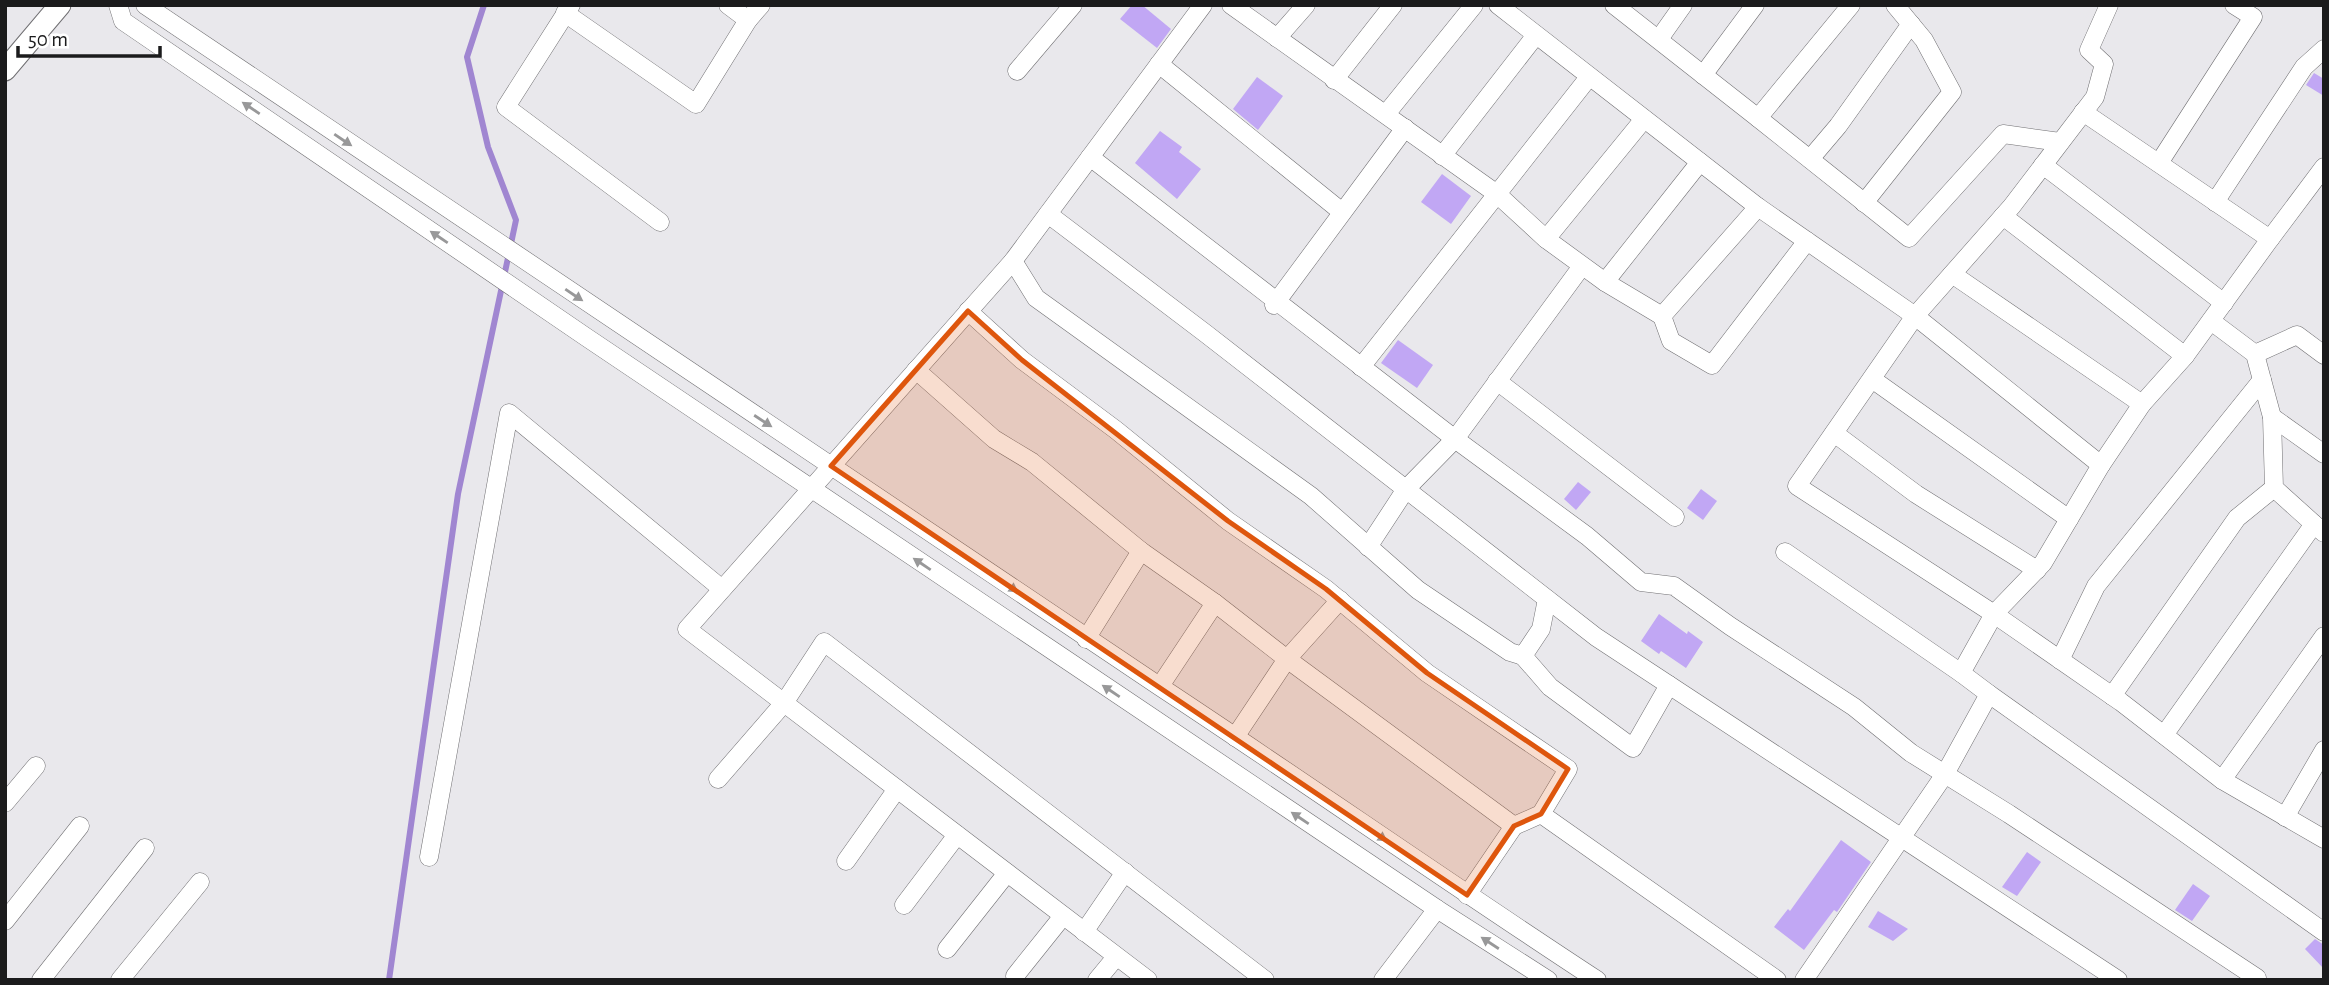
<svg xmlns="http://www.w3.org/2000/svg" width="2329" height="985" font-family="'Alegreya Sans',sans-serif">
<rect width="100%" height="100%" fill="#e9e8ec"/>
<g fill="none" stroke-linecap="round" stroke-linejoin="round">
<polyline stroke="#a086d1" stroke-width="6" points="389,980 458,494 516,220 488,147 467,57 484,5"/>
</g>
<g fill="#c1a7f4">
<polygon points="1132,5 1142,5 1171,29 1157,48 1120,19"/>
<polygon points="2314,73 2324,79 2324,96 2306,85"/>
<polygon points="1257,77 1283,96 1258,130 1233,109"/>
<polygon points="1160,131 1182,147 1179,152 1201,169 1177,199 1135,163"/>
<polygon points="1442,174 1471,196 1451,224 1421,202"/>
<polygon points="1398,340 1433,365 1417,388 1381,363"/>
<polygon points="1578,482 1591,492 1576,510 1564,499"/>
<polygon points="1701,489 1717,501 1703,520 1687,508"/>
<polygon points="1659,614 1687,634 1688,631 1703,642 1686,668 1661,651 1659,654 1641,641"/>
<polygon points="1841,840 1871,862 1837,912 1834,910 1804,950 1774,927 1788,909 1790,911"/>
<polygon points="2027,852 2041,862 2017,896 2002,887"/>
<polygon points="2193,884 2210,896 2192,921 2175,910"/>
<polygon points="1878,911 1908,929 1893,941 1868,927"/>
<polygon points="2315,939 2324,945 2324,969 2305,949"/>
</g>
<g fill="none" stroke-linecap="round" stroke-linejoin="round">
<g stroke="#717073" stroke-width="19">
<g id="minor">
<polyline points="118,5 123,21 586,337 1437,909 1548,980"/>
<path d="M145,5C482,234 820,461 1159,686C1306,783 1450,884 1597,980"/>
<polyline points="571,5 506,107 660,222"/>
<polyline points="728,5 748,20"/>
<polyline points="1231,5 1497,194 1546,239 1605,282 1662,316 1758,207"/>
<polyline points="1498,5 1758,207 1915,316 2012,206 2095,97 2104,64 2089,50 2109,5"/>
<polyline points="1614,5 1758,118 1851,5"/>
<polyline points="565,13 696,104 748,20 761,5"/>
<polyline points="1277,38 1306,5"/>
<polyline points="1659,39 1683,5"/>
<polyline points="1159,64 1342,212"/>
<polyline points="1017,71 1073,5"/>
<polyline points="1703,75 1755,5"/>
<polyline points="1334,80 1393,5"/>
<polyline points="2083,112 2270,239 2185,356"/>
<polyline points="1386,114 1474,5"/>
<polyline points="1758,118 1909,238 2003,134 2060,142"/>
<polyline points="1442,156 1536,35"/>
<polyline points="1090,157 1455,439 1587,536 1641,582 1674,586 1730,626 1854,707 1911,753 2009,814 2257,978 2256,980"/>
<polyline points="1810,159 1838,126 1911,24"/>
<polyline points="2159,163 2253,17 2234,5"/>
<polyline points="2043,165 2224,303"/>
<polyline points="2215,202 2304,67 2324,49"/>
<polyline points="1864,203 1952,92 1924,40 1895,5"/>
<polyline points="1048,214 1205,333 1596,637 2118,980"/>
<polyline points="2003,216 2185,356 2142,404"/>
<polyline points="1546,239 1644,119"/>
<polyline points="2270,239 2324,167"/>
<polyline points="1013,261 1036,298 1311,496 1418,590 1510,652 1523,656 1541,629 1547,599"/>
<polyline points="1952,274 2142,404 2101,465"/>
<polyline points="1605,282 1700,162"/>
<polyline points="1274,305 1405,128"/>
<polyline points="968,311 1022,360 1116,430 1228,521 1326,589 1427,673 1568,769 1541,814 1514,826 1467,895"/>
<polyline points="1662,316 1671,341 1712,365 1807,241"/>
<polyline points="2211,321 2255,354 2272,417 2274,488 2324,533"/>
<polyline points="2255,354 2297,335 2324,355"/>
<polyline points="1361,367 1589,77"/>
<polyline points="916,370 994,439 1032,462 1141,551 1215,603 1287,659 1514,826"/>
<polyline points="1872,379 2069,519"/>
<polyline points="1497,381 1675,517"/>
<polyline points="2272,417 2324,454"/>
<polyline points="1834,433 1916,494 2037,570"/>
<polyline points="1368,547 1406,489 1455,439 1582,266"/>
<polyline points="1785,552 1961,673"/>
<polyline points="1086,639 1141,551"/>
<polyline points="1523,656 1550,687 1633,748 1669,685"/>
<polyline points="2060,660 2096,586 2262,380"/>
<polyline points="1160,686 1215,603"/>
<polyline points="1989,694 2324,932"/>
<polyline points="2112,696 2237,518 2274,488"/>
<polyline points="2164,735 2314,524"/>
<polyline points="1235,737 1287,659 1340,600"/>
<polyline points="718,779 784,703 824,642 1265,980"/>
<polyline points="2222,780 2324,636"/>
<polyline points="5,803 36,766"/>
<polyline points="1541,814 1777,980"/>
<polyline points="2285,817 2324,750"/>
<polyline points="429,857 509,413 722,589"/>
<polyline points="846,861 897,789"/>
<polyline points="904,905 957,835"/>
<polyline points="5,921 80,826"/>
<polyline points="1084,932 1125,872"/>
<polyline points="947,949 1007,873"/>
<polyline points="1015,976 1063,916"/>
<polyline points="41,980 145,848"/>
<polyline points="120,980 200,882"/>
<polyline points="1097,980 1116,957"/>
<polyline points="1148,980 687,629 1013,261 1203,5"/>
<polyline points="1383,980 1437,909"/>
<polyline points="1804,980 1945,774 1989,694 1961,673 1994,614 1797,486 1915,316 2101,465 2043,563 1994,614 2121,702 2222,780 2324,839"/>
</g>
</g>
<g stroke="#717073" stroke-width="23">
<polyline id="tertiary" points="5,70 60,5"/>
</g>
<use href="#minor" stroke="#fff" stroke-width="18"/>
<use href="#tertiary" stroke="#fff" stroke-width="21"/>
</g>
<defs><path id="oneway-solid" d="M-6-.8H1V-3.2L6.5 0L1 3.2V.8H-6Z" transform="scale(1.75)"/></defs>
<g fill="#989899">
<use href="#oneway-solid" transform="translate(251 108) rotate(-146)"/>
<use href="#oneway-solid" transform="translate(343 140) rotate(34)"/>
<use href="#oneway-solid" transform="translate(439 237) rotate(-146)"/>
<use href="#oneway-solid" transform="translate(574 295) rotate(34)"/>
<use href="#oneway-solid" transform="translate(763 421) rotate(33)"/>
<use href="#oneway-solid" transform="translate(922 564) rotate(-146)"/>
<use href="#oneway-solid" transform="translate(1009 586) rotate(34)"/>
<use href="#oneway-solid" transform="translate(1111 691) rotate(-146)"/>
<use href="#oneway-solid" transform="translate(1300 818) rotate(-146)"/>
<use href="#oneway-solid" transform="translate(1378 835) rotate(34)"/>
<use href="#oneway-solid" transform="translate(1490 943) rotate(-147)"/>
</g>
<path fill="#de560d" fill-opacity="0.2" stroke="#de560d" stroke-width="5" stroke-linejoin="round" d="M968,311L1022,360L1228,521L1326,589L1427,673L1568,769L1541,814L1514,826L1467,895L831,466Z"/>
<rect width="2329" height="985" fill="none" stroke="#1b1b1c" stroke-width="14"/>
<path d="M18 46v10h142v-10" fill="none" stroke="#1b1b1c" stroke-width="3.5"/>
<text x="28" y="46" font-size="21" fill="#1b1b1c" stroke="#ffffff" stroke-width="5" paint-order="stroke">50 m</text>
</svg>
